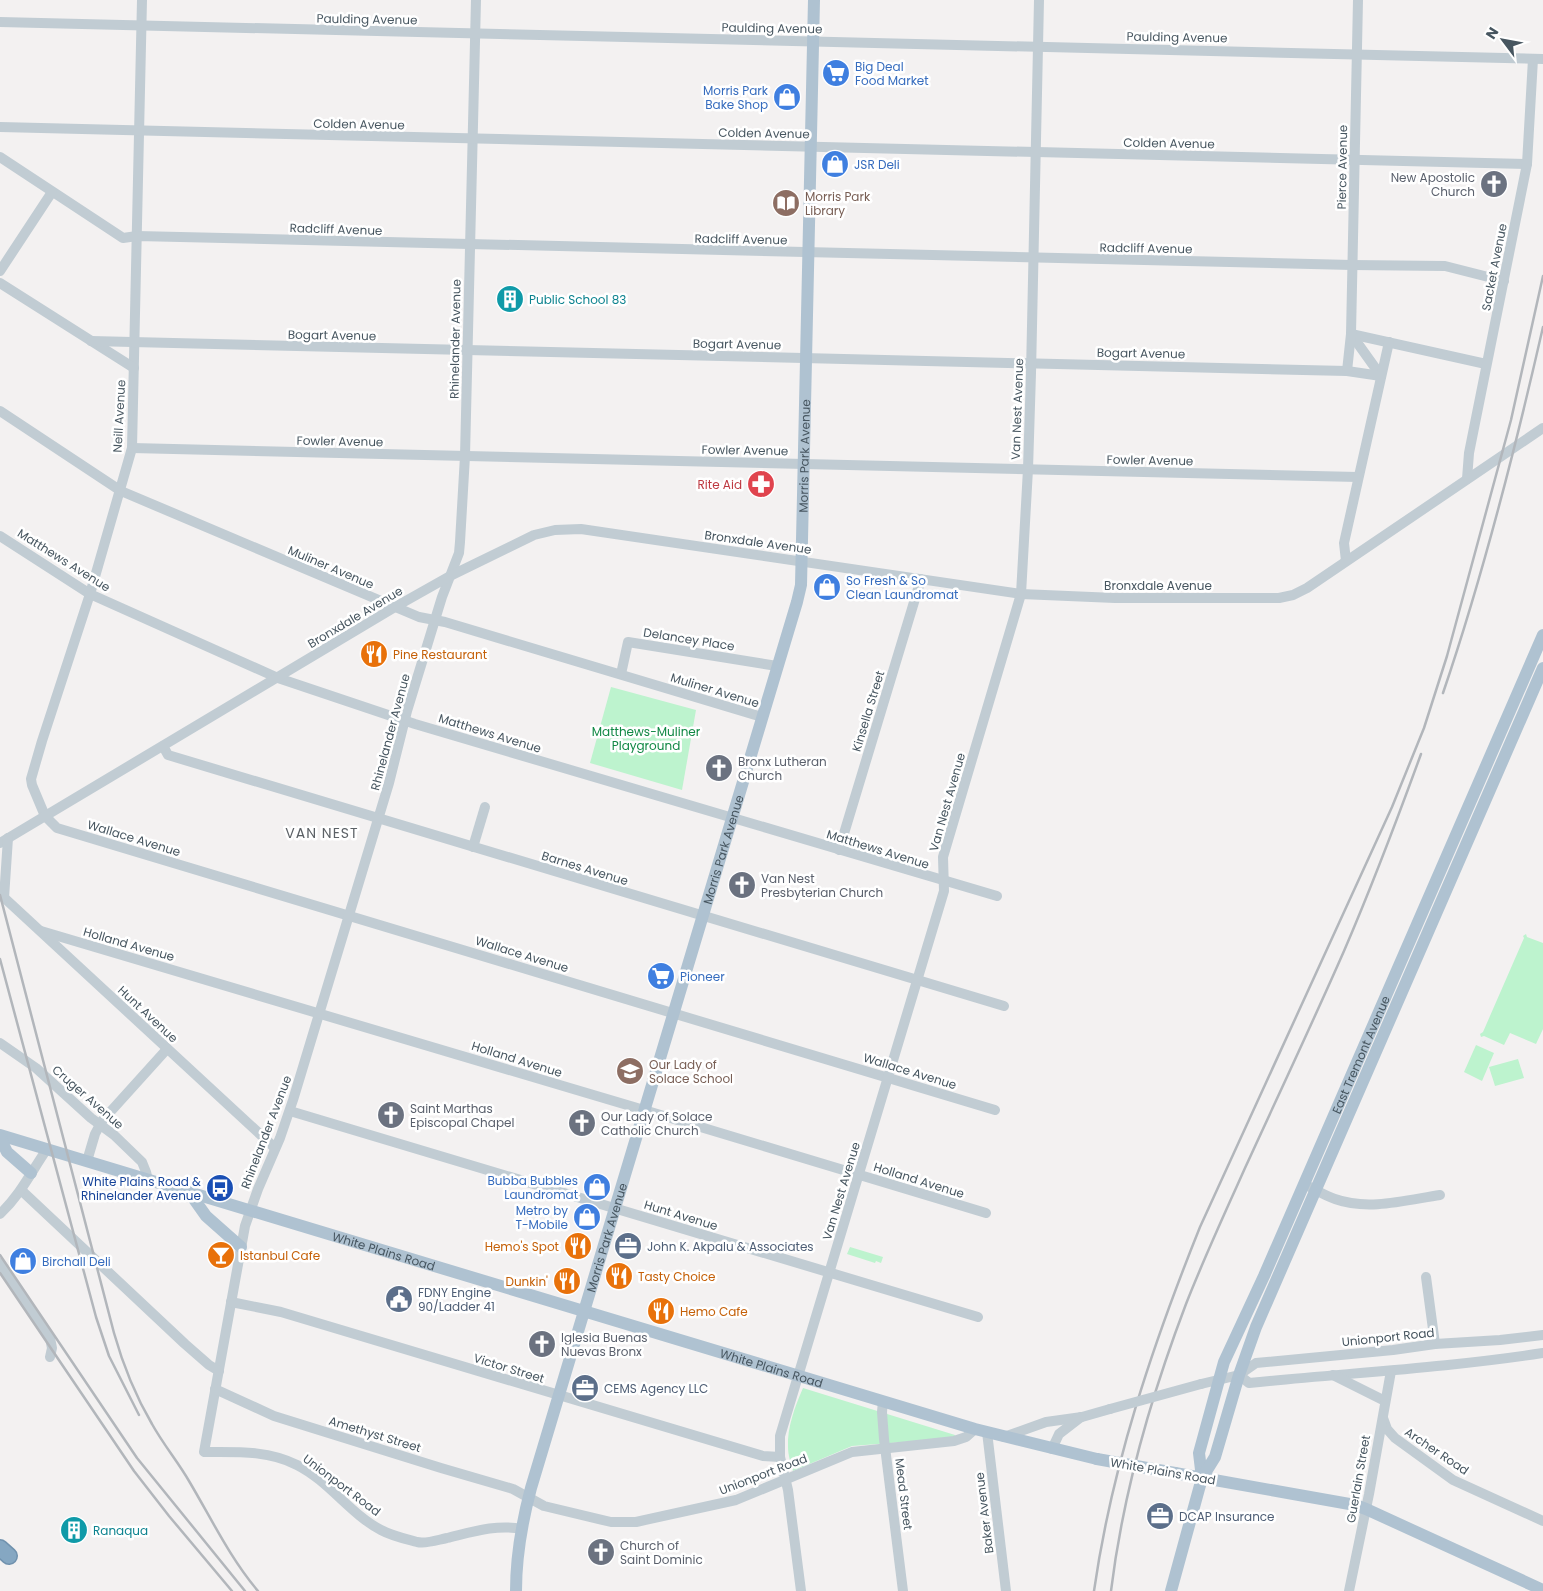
<svg xmlns="http://www.w3.org/2000/svg" width="1543" height="1591" font-family="Poppins,sans-serif">
<rect width="100%" height="100%" fill="#f3f1f1"/>
<g fill="#bdf3ce">
<polygon points="611,687 696,710 682,790 590,763"/>
<polygon points="1526,934 1527,937 1543,943 1543,1029 1536,1044 1510,1033 1504,1045 1484,1036 1481,1037 1480,1034 1483,1032 1524,938 1523,936"/>
<polygon points="1476,1045 1494,1053 1482,1081 1464,1072"/>
<polygon points="1518,1059 1524,1078 1495,1086 1489,1067"/>
<polygon points="850,1247 883,1257 881,1263 876,1261 875,1263 847,1254"/>
<path d="M803,1388L955,1435L954,1438L852,1446L793,1471C791,1464 788,1455 788,1447C787,1428 795,1406 803,1388Z"/>
</g>
<g fill="none" stroke-linecap="round" stroke-linejoin="round">
<g stroke="#7092ae" stroke-width="18">
<polyline id="highway" points="0,1548 9,1556"/>
</g>
<g stroke="#c1ccd3" stroke-width="10">
<polyline points="142,0 132,448 90,594 42,741 31,779 32,785 45,816 57,828 995,1110"/>
<path d="M476,0L465,456L460,542L459,553L442,597L407,711L389,783L293,1100L280,1138L258,1189L245,1226L204,1452C235,1452 268,1450 297,1465C329,1481 350,1514 381,1530C392,1536 406,1539 417,1542C427,1544 437,1540 447,1538C472,1532 496,1524 522,1529"/>
<polyline points="0,22 1543,59"/>
<polyline points="0,127 1527,164"/>
<polyline points="0,157 123,238 137,236 1352,265 1445,266 1504,281"/>
<polyline points="0,271 52,192"/>
<polyline points="0,283 134,368"/>
<polyline points="1351,334 1486,364"/>
<polyline points="1351,334 1381,376"/>
<polyline points="91,341 1347,371 1381,376"/>
<polyline points="1347,371 1351,334 1358,0"/>
<polyline points="0,411 121,491 419,617 445,622 762,717"/>
<polyline points="132,448 1358,477"/>
<polyline points="1467,479 1469,453 1527,164 1533,59"/>
<polyline points="0,536 90,594 278,678 415,724 997,896"/>
<polyline points="1346,561 1344,543 1389,342"/>
<polyline points="621,674 628,642 777,666"/>
<polyline points="163,746 168,755 1004,1006"/>
<polyline points="0,843 395,607 450,576 534,535 555,530 581,529 1021,594 1115,598 1279,598 1293,595 1307,588 1543,428"/>
<polyline points="473,847 485,807"/>
<polyline points="839,850 921,579"/>
<polyline points="0,894 275,1148"/>
<polyline points="4,898 8,838"/>
<polyline points="41,931 644,1110 986,1213"/>
<polyline points="0,1043 36,1068 91,1118 114,1135 142,1162 146,1172 148,1180"/>
<polyline points="290,1111 978,1317"/>
<polyline points="87,1161 95,1134 102,1121 167,1049"/>
<path d="M1310,1187C1318,1191 1326,1196 1335,1199C1368,1211 1407,1200 1440,1195"/>
<polyline points="21,1190 185,1344 209,1365 219,1371"/>
<path d="M0,1214C21,1194 31,1172 47,1149"/>
<polyline points="0,1263 50,1338 52,1348 50,1357"/>
<polyline points="1426,1277 1435,1344"/>
<polyline points="231,1302 281,1312 763,1456 780,1457"/>
<path d="M1239,1375L1249,1383C1347,1373 1446,1368 1543,1353"/>
<polyline points="1333,1375 1385,1401"/>
<polyline points="1201,1384 1239,1375 1256,1363 1393,1350 1435,1344 1500,1340 1543,1335"/>
<polyline points="215,1389 274,1416 441,1468 513,1489 544,1506 611,1522 636,1522 736,1500 852,1452 954,1441 966,1437 975,1429"/>
<polyline points="883,1401 882,1412 884,1439 903,1591"/>
<polyline points="1383,1418 1387,1429 1395,1438 1453,1480 1543,1521"/>
<polyline points="987,1432 1006,1591"/>
<polyline points="1004,1437 1046,1422 1082,1417 1110,1409"/>
<polyline points="1052,1449 1059,1434 1081,1417"/>
<polyline points="801,1591 788,1490 780,1457 780,1436 944,891 943,857 1021,594 1028,469 1031,373 1039,0"/>
<polyline points="1349,1591 1369,1494 1391,1371"/>
</g>
<g stroke="#afc2d1" stroke-width="12">
<path id="s1" d="M0,1135L975,1429L1097,1459"/>
<polyline points="0,1138 7,1152 31,1173"/>
<polyline points="189,1192 206,1216 241,1247"/>
<polyline points="1175,1473 1355,1505 1366,1509 1543,1590"/>
<path id="s2" d="M1202,1478L1199,1453L1219,1380L1224,1362L1264,1276L1543,635"/>
<path id="s3" d="M516,1591C516,1556 522,1522 531,1488L797,602L801,585L814,0"/>
<polyline points="1171,1591 1202,1478 1215,1457 1239,1375 1256,1327 1543,668"/>
</g>
<use href="#highway" stroke="#85a7c2" stroke-width="15"/>
<g stroke="#b2b6bb" stroke-width="2.5">
<path d="M1443,693C1484,573 1515,450 1543,327"/>
<path d="M0,895L114,1333C123,1365 135,1395 152,1424C163,1444 178,1462 189,1481C211,1518 230,1558 258,1591"/>
<polyline points="0,959 96,1317 109,1356 139,1415"/>
<polyline points="0,1255 137,1458 245,1591"/>
<polyline points="0,1273 134,1471 169,1516 232,1591"/>
<path d="M1094,1591C1112,1465 1153,1344 1200,1227L1392,807L1424,728L1447,656L1511,420L1543,276"/>
<path d="M1111,1591C1123,1493 1151,1396 1186,1304C1204,1258 1225,1213 1245,1168C1278,1096 1312,1024 1344,951C1372,886 1397,820 1421,754"/>
</g>
<polyline stroke="#c1ccd3" stroke-width="10" points="1110,1409 1201,1384"/>
<polyline stroke="#afc2d1" stroke-width="12" points="1097,1459 1175,1473"/>
</g>
<defs>
<g id="supermarket-disc" transform="scale(1.4375)"><circle r="9.5" fill="#3f7fe0" stroke="#fff"/><path d="M-6-5.5h2.5l.6 2H6L4.5 2H-2.5L-4.4-4H-6ZM-1.5 3.2a1.3 1.3 0 1 0 .1 0ZM3 3.2a1.3 1.3 0 1 0 .1 0Z" fill="#fff"/></g>
<g id="shop-disc" transform="scale(1.4375)"><circle r="9.5" fill="#3f7fe0" stroke="#fff"/><path d="M-5-2.5h2.3a2.7 3.5 0 0 1 5.4 0H5L5.5 6h-11ZM-1.5-2.5h3a1.5 2.3 0 0 0-3 0Z" fill="#fff"/></g>
<g id="church-disc" transform="scale(1.4375)"><circle r="9.5" fill="#6b7280" stroke="#fff"/><path d="M-1.2-6h2.4v3.5h3.3v2.4h-3.3V6h-2.4V-.1h-3.3v-2.4h3.3Z" fill="#fff"/></g>
<g id="library-disc" transform="scale(1.4375)"><circle r="9.5" fill="#8d6e63" stroke="#fff"/><path d="M-6-4Q-3-5.5-.7-3.5V5Q-3 3-6 4ZM6-4Q3-5.5 .7-3.5V5Q3 3 6 4Z" fill="#fff"/></g>
<g id="building-disc" transform="scale(1.4375)"><circle r="9.5" fill="#0f9aa8" stroke="#fff"/><path d="M-4-6H4V6H1V3H-1V6H-4ZM-2.5-4.3h1.7v1.8h-1.7ZM.8-4.3h1.7v1.8H.8ZM-2.5-1h1.7V.8h-1.7ZM.8-1h1.7V.8H.8Z" fill="#fff"/></g>
<g id="pharmacy-disc" transform="scale(1.4375)"><circle r="9.5" fill="#e0444e" stroke="#fff"/><path d="M-2-6h4v4h4v4h-4v4h-4v-4h-4v-4h4Z" fill="#fff"/></g>
<g id="restaurant-disc" transform="scale(1.4375)"><circle r="9.5" fill="#e8710a" stroke="#fff"/><path d="M-5-6h1v4h1v-4h1v4h1v-4h1v5L-1.5 .5V6h-2V.5L-5-1ZM5-6V6H3V1.5H1.5Q1.5-4 5-6Z" fill="#fff"/></g>
<g id="school-disc" transform="scale(1.4375)"><circle r="9.5" fill="#8d6e63" stroke="#fff"/><path d="M0-5L7-2L0 1L-7-2ZM-4 1L0 2.5L4 1V4Q0 6-4 4Z" fill="#fff"/></g>
<g id="bus-disc" transform="scale(1.4375)"><circle r="9.5" fill="#1a4fb4" stroke="#fff"/><path d="M-5-6H5V4H4V6H2V4H-2V6H-4V4H-5ZM-3.5-4V0h7V-4ZM-3.5 1.2v1.5H-2V1.2ZM2 1.2v1.5H3.5V1.2Z" fill="#fff"/></g>
<g id="office-disc" transform="scale(1.4375)"><circle r="9.5" fill="#5c6f8a" stroke="#fff"/><path d="M-6-3h4V-5.5h4V-3h4V5H-6ZM-1-4.5V-3h2v-1.5ZM-6 0V1H6V0Z" fill="#fff"/></g>
<g id="bar-disc" transform="scale(1.4375)"><circle r="9.5" fill="#e8710a" stroke="#fff"/><path d="M-6-5H6L.8 .8V4.5H3.5V6h-7V4.5H-.8V.8Z" fill="#fff"/></g>
<g id="civic-disc" transform="scale(1.4375)"><circle r="9.5" fill="#5c6f8a" stroke="#fff"/><path d="M-.6-6.5H3V-4.5H.6V-3L4-1V1h2V6H-6V1h2V-1L-.6-3ZM-1.2 2.5V6h2.4V2.5Z" fill="#fff"/></g>
</defs>
<g fill-rule="evenodd">
<use href="#supermarket-disc" x="836" y="73"/>
<use href="#shop-disc" x="787" y="97"/>
<use href="#shop-disc" x="835" y="164"/>
<use href="#church-disc" x="1494" y="184"/>
<use href="#library-disc" x="786" y="203"/>
<use href="#building-disc" x="510" y="299"/>
<use href="#pharmacy-disc" x="761" y="484"/>
<use href="#shop-disc" x="827" y="587"/>
<use href="#restaurant-disc" x="374" y="654"/>
<use href="#church-disc" x="719" y="768"/>
<use href="#church-disc" x="742" y="885"/>
<use href="#supermarket-disc" x="661" y="976"/>
<use href="#school-disc" x="630" y="1071"/>
<use href="#church-disc" x="391" y="1115"/>
<use href="#church-disc" x="582" y="1123"/>
<use href="#shop-disc" x="597" y="1187"/>
<use href="#bus-disc" x="220" y="1188"/>
<use href="#shop-disc" x="587" y="1217"/>
<use href="#restaurant-disc" x="578" y="1246"/>
<use href="#office-disc" x="628" y="1246"/>
<use href="#bar-disc" x="221" y="1255"/>
<use href="#shop-disc" x="23" y="1261"/>
<use href="#restaurant-disc" x="619" y="1276"/>
<use href="#restaurant-disc" x="567" y="1281"/>
<use href="#civic-disc" x="399" y="1299"/>
<use href="#restaurant-disc" x="661" y="1311"/>
<use href="#church-disc" x="542" y="1344"/>
<use href="#office-disc" x="585" y="1388"/>
<use href="#office-disc" x="1160" y="1516"/>
<use href="#building-disc" x="74" y="1530"/>
<use href="#church-disc" x="601" y="1552"/>
</g>
<g text-anchor="middle" dominant-baseline="central" stroke-width="5" stroke-linejoin="round" paint-order="stroke">
<g font-size="12" fill="#475660" stroke="#fff">
<text transform="translate(367 19) rotate(1)">Paulding Avenue</text>
<text transform="translate(772 28) rotate(1)">Paulding Avenue</text>
<text transform="translate(1177 37) rotate(1)">Paulding Avenue</text>
<text transform="translate(359 124) rotate(1)">Colden Avenue</text>
<text transform="translate(764 133) rotate(1)">Colden Avenue</text>
<text transform="translate(1169 143) rotate(1)">Colden Avenue</text>
<text transform="translate(1342 167) rotate(-89)">Pierce Avenue</text>
<text transform="translate(336 229) rotate(2)">Radcliff Avenue</text>
<text transform="translate(741 239) rotate(1)">Radcliff Avenue</text>
<text transform="translate(1146 248) rotate(1)">Radcliff Avenue</text>
<text transform="translate(1494 267) rotate(-79)">Sacket Avenue</text>
<text transform="translate(332 335) rotate(1)">Bogart Avenue</text>
<text transform="translate(455 339) rotate(-89)">Rhinelander Avenue</text>
<text transform="translate(737 344) rotate(1)">Bogart Avenue</text>
<text transform="translate(1141 353) rotate(1)">Bogart Avenue</text>
<text transform="translate(1017 409) rotate(-88)">Van Nest Avenue</text>
<text transform="translate(119 416) rotate(-87)">Neill Avenue</text>
<text transform="translate(340 441) rotate(1)">Fowler Avenue</text>
<text transform="translate(745 450) rotate(1)">Fowler Avenue</text>
<text stroke="none"><textPath href="#s3" startOffset="1176">Morris Park Avenue</textPath></text>
<text transform="translate(1150 460) rotate(1)">Fowler Avenue</text>
<text transform="translate(758 542) rotate(8)">Bronxdale Avenue</text>
<text transform="translate(64 560) rotate(32)">Matthews Avenue</text>
<text transform="translate(331 567) rotate(23)">Muliner Avenue</text>
<text x="1158" y="585">Bronxdale Avenue</text>
<text transform="translate(355 617) rotate(-31)">Bronxdale Avenue</text>
<text transform="translate(689 639) rotate(9)">Delancey Place</text>
<text transform="translate(715 690) rotate(17)">Muliner Avenue</text>
<text transform="translate(868 711) rotate(-73)">Kinsella Street</text>
<text transform="translate(390 732) rotate(-75)">Rhinelander Avenue</text>
<text transform="translate(490 733) rotate(17)">Matthews Avenue</text>
<text transform="translate(947 802) rotate(-74)">Van Nest Avenue</text>
<text transform="translate(134 838) rotate(17)">Wallace Avenue</text>
<text stroke="none"><textPath href="#s3" startOffset="771">Morris Park Avenue</textPath></text>
<text transform="translate(878 849) rotate(17)">Matthews Avenue</text>
<text transform="translate(585 868) rotate(17)">Barnes Avenue</text>
<text transform="translate(129 944) rotate(16)">Holland Avenue</text>
<text transform="translate(522 954) rotate(17)">Wallace Avenue</text>
<text transform="translate(148 1014) rotate(43)">Hunt Avenue</text>
<text stroke="none"><textPath href="#s2" startOffset="456">East Tremont Avenue</textPath></text>
<text transform="translate(517 1059) rotate(17)">Holland Avenue</text>
<text transform="translate(910 1071) rotate(17)">Wallace Avenue</text>
<text transform="translate(88 1097) rotate(41)">Cruger Avenue</text>
<text transform="translate(266 1132) rotate(-69)">Rhinelander Avenue</text>
<text transform="translate(919 1180) rotate(17)">Holland Avenue</text>
<text transform="translate(841 1191) rotate(-73)">Van Nest Avenue</text>
<text transform="translate(681 1215) rotate(17)">Hunt Avenue</text>
<text stroke="none"><textPath href="#s3" startOffset="366">Morris Park Avenue</textPath></text>
<text stroke="none"><textPath href="#s1" startOffset="401">White Plains Road</textPath></text>
<text transform="translate(1388 1337) rotate(-6)">Unionport Road</text>
<text stroke="none"><textPath href="#s1" startOffset="806">White Plains Road</textPath></text>
<text transform="translate(509 1368) rotate(17)">Victor Street</text>
<text transform="translate(375 1434) rotate(17)">Amethyst Street</text>
<text transform="translate(1437 1451) rotate(34)">Archer Road</text>
<text transform="translate(1163 1471) rotate(10)">White Plains Road</text>
<text transform="translate(763 1474) rotate(-21)">Unionport Road</text>
<text transform="translate(1358 1479) rotate(-80)">Guerlain Street</text>
<text transform="translate(342 1485) rotate(37)">Unionport Road</text>
<text transform="translate(904 1494) rotate(83)">Mead Street</text>
<text transform="translate(984 1513) rotate(-97)">Baker Avenue</text>
</g>
<g font-size="12" fill="#366cbe" stroke="#fff" text-anchor="start">
<text x="855" y="66">Big Deal<tspan x="855" dy="14">Food Market</tspan></text>
<text x="768" y="90" text-anchor="end">Morris Park<tspan x="768" dy="14">Bake Shop</tspan></text>
<text x="854" y="164">JSR Deli</text>
<text x="846" y="580">So Fresh &amp; So<tspan x="846" dy="14">Clean Laundromat</tspan></text>
<text x="680" y="976">Pioneer</text>
<text x="578" y="1180" text-anchor="end">Bubba Bubbles<tspan x="578" dy="14">Laundromat</tspan></text>
<text x="568" y="1210" text-anchor="end">Metro by<tspan x="568" dy="14">T-Mobile</tspan></text>
<text x="42" y="1261">Birchall Deli</text>
</g>
<g font-size="12" fill="#5b616d" stroke="#fff" text-anchor="start">
<text x="1475" y="177" text-anchor="end">New Apostolic<tspan x="1475" dy="14">Church</tspan></text>
<text x="738" y="761">Bronx Lutheran<tspan x="738" dy="14">Church</tspan></text>
<text x="761" y="878">Van Nest<tspan x="761" dy="14">Presbyterian Church</tspan></text>
<text x="410" y="1108">Saint Marthas<tspan x="410" dy="14">Episcopal Chapel</tspan></text>
<text x="601" y="1116">Our Lady of Solace<tspan x="601" dy="14">Catholic Church</tspan></text>
<text x="561" y="1337">Iglesia Buenas<tspan x="561" dy="14">Nuevas Bronx</tspan></text>
<text x="620" y="1545">Church of<tspan x="620" dy="14">Saint Dominic</tspan></text>
</g>
<g font-size="12" fill="#785e54" stroke="#fff" text-anchor="start">
<text x="805" y="196">Morris Park<tspan x="805" dy="14">Library</tspan></text>
<text x="649" y="1064">Our Lady of<tspan x="649" dy="14">Solace School</tspan></text>
</g>
<g font-size="12" fill="#0d838f" stroke="#fff" text-anchor="start">
<text x="529" y="299">Public School 83</text>
<text x="93" y="1530">Ranaqua</text>
</g>
<g font-size="12" fill="#be3a42" stroke="#fff" text-anchor="end">
<text x="742" y="484">Rite Aid</text>
</g>
<g font-size="12" fill="#c56008" stroke="#fff" text-anchor="start">
<text x="393" y="654">Pine Restaurant</text>
<text x="559" y="1246" text-anchor="end">Hemo's Spot</text>
<text x="240" y="1255">Istanbul Cafe</text>
<text x="638" y="1276">Tasty Choice</text>
<text x="548" y="1281" text-anchor="end">Dunkin'</text>
<text x="680" y="1311">Hemo Cafe</text>
</g>
<g font-size="12" fill="#118845" stroke="#fff">
<text x="646" y="731">Matthews-Muliner<tspan x="646" dy="14">Playground</tspan></text>
</g>
<g font-size="12" fill="#164399" stroke="#fff" text-anchor="end">
<text x="201" y="1181">White Plains Road &amp;<tspan x="201" dy="14">Rhinelander Avenue</tspan></text>
</g>
<g font-size="12" fill="#4e5e75" stroke="#fff" text-anchor="start">
<text x="647" y="1246">John K. Akpalu &amp; Associates</text>
<text x="418" y="1292">FDNY Engine<tspan x="418" dy="14">90/Ladder 41</tspan></text>
<text x="604" y="1388">CEMS Agency LLC</text>
<text x="1179" y="1516">DCAP Insurance</text>
</g>
<g font-size="14" letter-spacing="1" fill="#5c6166" stroke="#fff">
<text x="322" y="833">VAN NEST</text>
</g>
</g>
<g transform="translate(1503 40) rotate(302)" stroke="#ffffff" stroke-width="4" paint-order="stroke">
<path d="M0-4L9 19L0 12L-9 19Z" fill="#475660"/>
<text y="-8" font-size="14" font-weight="bold" text-anchor="middle" fill="#475660">N</text>
</g>
</svg>
